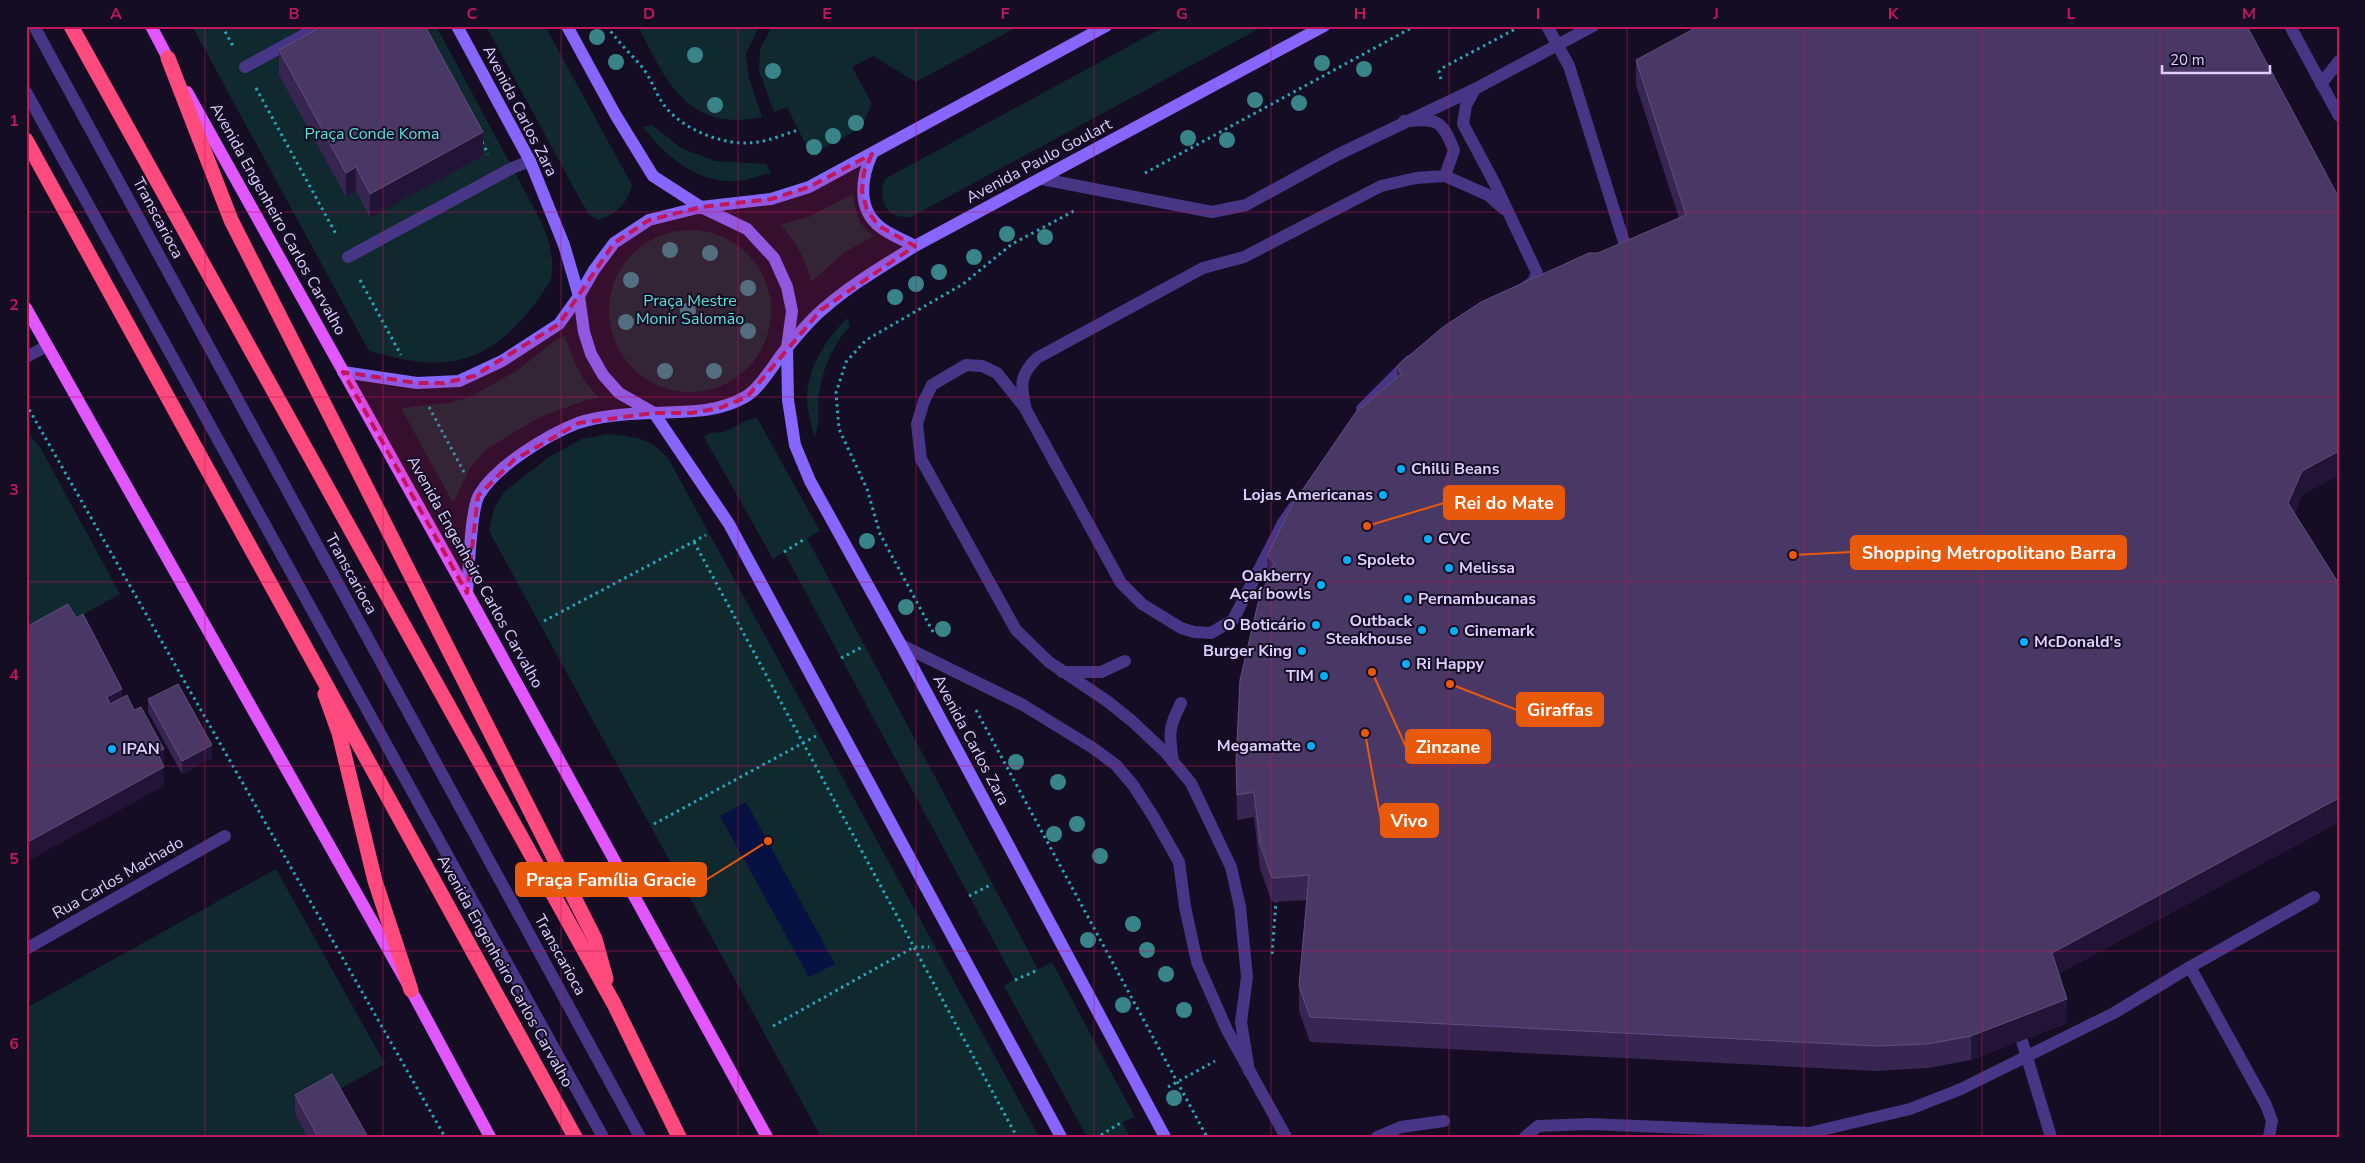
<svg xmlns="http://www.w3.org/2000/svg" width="2365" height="1163" font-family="'Nunito Sans',sans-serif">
<rect width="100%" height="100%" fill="#150d23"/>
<g fill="#0f292e">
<path d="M192,26H436L542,223C549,240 555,260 551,279C550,283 545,288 543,292C525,320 496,350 463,359C431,368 400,359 369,351Z"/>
<path d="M486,26H545L632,185C626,205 618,213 598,220L588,214Z"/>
<path d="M638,26H759L746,54L749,78L762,117C688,133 666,81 638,26Z"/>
<polygon points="772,26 1019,26 916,82 873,56 852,67 872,104 861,128 811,155 787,107 774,112 759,71 760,49"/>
<path d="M1166,26H1264L911,217C906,217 899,217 894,215C881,208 880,190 885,179Z"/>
<path d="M652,125L681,148L715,161L766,164L771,173C762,175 753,178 745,180C702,188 667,158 643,127Z"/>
<path d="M853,194C855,213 858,224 874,236L845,252L811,282C807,263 795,238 780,225L808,217Z"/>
<circle cx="690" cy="311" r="81"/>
<path d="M847,318L850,326C831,346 820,376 818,403C818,416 820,427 814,437C812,425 807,411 807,399C807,367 826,340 847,318Z"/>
<path d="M565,336C574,362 580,378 599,398L586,400L538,418L485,450L470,468L453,503L401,408L449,403L470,397L518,370L557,339Z"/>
<path d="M757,418L820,531L807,538L1038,969L1052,962L1135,1117L1122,1122L1130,1137H1087L1004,986L1014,979L784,552L773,559L704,437C713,430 717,434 727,431C738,426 745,419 757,418Z"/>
<polygon points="26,430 41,449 120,594 26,646"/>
<path d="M609,434C638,438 647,436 668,458L1039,1137H821L489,531L494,508L505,491L549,457L582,439Z"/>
<polygon points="276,869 385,1064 295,1114 307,1137 26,1137 26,1008"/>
</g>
<polygon fill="#071142" points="746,802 835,964 809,977 720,816"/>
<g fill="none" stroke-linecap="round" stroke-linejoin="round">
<g stroke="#28a7ba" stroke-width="3" stroke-dasharray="2.5 4" stroke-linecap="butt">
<polyline points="222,26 233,46"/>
<path d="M607,26C617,41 630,53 642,67C652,79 656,96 667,109C688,132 727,147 758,142C772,140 785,134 798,130"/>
<polyline points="1441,79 1439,72 1444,67 1521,26"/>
<polyline points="256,88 336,234"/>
<polyline points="482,142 488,154"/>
<polyline points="1145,173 1415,26"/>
<polyline points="360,280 401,355"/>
<polyline points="26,404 445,1137"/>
<polyline points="429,407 464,472"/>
<polyline points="694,542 1017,1137"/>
<polyline points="784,552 806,538"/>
<polyline points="544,621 706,535"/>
<polyline points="933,632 880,534 867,489 839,429 836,393 846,362 866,340 963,284 1012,244 1074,211"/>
<polyline points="841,658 864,646"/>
<polyline points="976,710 1207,1137"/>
<polyline points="654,824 816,736"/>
<polyline points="969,896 992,884"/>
<polyline points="1272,954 1276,901"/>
<polyline points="1015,980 1038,970"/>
<polyline points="773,1026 914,947 929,947"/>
<polyline points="1168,1087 1215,1061"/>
<polyline points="1101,1135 1122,1122"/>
</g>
<g stroke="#473585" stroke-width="12">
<polyline points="34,26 640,1137"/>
<polyline points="2290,26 2339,116"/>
<polyline points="2321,84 2339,61"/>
<polyline points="1475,89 1466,105 1463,124 1495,184 1537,273 1533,282 1523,289"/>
<polyline points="26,92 603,1137"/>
<polyline points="1445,176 1488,195 1504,209"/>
<polyline points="1042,179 1212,212 1246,205 1337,155 1475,89 1593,26"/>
<polyline points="1025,408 997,373 982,366 966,365 932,385 924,401 917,424 921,459 1016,630 1049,662 1107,701 1132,721 1166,753 1191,783 1231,867 1240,907 1247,977 1241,1022 1249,1071"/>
<polyline points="1362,409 1410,361"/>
<path d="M1294,507L1283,523L1233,620L1211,633L1194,632L1181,628L1142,604L1121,583L1026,410C1021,386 1018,377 1037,358L1203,268L1244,257L1381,186L1416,178L1445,176L1454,150C1441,118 1437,119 1404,121"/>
<polyline points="901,645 1023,705 1093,748 1116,765 1133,785 1153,816 1179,862 1185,907 1197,962 1227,1030 1286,1137"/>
<polyline points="1062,672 1101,672 1125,661"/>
<path d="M1173,762C1169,733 1168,729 1181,703"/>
<polyline points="2190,967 2314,897"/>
<polyline points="1377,1137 1401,1127 1444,1121"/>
<polyline points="1525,1137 1538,1126 1589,1124 1809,1133 1910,1109 1961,1089 2114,1013 2190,967 2266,1105 2272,1121 2269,1137"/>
</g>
<g stroke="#473585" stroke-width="12">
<polyline points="1547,26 1569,66 1629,258"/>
<polyline points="245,67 320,26"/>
<polyline points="348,257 512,168 530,161"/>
<polyline points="26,357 47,346"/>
<polyline points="26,949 225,836"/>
<polyline points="2022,1041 2051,1137"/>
</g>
<g stroke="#8766ff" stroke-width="12">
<polyline points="567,26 615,114 653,176 701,207 771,199 809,187 1106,26"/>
<path d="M872,154C861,178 857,209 880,227C890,235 904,240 915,246"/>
<polyline points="343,372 417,383 459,381 502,361 559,324 579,296 564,245 530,161 457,26"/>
<path d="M467,593C469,572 470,511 479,495C496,466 547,435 578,423C601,415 629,414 653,413C685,411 715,414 745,397C760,389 775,362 786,349C797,336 809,321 822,310C850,285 883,266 915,246L1324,26"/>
<polyline points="1061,1137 729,524 654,413 619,393 603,375 591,354 584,332 579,296 594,270 614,243 649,220 701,207 747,229 774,258 787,287 792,311 787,348 788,400 795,445 810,481 901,645 1165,1137"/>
</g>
<g stroke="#e056ff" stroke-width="12">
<polyline points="151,26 172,66"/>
<polyline points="187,92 467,593 767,1137"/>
<polyline points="26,308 411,990 490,1137"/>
</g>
<g stroke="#ff4a7e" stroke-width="15">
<polyline points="71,26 614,1004 679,1137"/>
<polyline points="168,58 231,220 595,939 606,979"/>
<polyline points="26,140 575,1137"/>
<polyline points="325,694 339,733 375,881 411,990"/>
</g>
</g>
<g fill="#388489">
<circle cx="597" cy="37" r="8"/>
<circle cx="695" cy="55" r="8"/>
<circle cx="616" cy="62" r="8"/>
<circle cx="1322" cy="63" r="8"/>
<circle cx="1364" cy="69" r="8"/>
<circle cx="773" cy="71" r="8"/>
<circle cx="1255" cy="100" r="8"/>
<circle cx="1299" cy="103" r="8"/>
<circle cx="715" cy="105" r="8"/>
<circle cx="856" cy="123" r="8"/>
<circle cx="833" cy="136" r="8"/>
<circle cx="1188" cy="138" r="8"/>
<circle cx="1227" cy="140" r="8"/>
<circle cx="814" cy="147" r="8"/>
<circle cx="1007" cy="234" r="8"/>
<circle cx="1045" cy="237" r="8"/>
<circle cx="670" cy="250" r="8"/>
<circle cx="710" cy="253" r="8"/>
<circle cx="974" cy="257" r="8"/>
<circle cx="939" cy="272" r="8"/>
<circle cx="631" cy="280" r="8"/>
<circle cx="916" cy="284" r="8"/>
<circle cx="748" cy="288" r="8"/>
<circle cx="895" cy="297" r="8"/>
<circle cx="688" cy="311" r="8"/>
<circle cx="626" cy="322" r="8"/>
<circle cx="748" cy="331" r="8"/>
<circle cx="665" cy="371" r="8"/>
<circle cx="714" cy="371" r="8"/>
<circle cx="867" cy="541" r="8"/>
<circle cx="906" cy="607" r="8"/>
<circle cx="943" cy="629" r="8"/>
<circle cx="1016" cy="762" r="8"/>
<circle cx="1058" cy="782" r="8"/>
<circle cx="1077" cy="824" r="8"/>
<circle cx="1054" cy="834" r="8"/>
<circle cx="1100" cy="856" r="8"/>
<circle cx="1133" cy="924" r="8"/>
<circle cx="1088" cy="940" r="8"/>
<circle cx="1147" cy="950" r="8"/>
<circle cx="1166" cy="974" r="8"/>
<circle cx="1123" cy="1005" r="8"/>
<circle cx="1184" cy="1010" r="8"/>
<circle cx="1174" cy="1098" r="8"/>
</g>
<g fill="#372552">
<polygon points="279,50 483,156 370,218 356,191 346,197 279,75"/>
<polygon points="1636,60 2302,495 2295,513 2339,822 2058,974 2067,1023 1971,1060 1928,1068 1876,1071 1310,1042 1299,1011 1299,986 1307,900 1272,902 1260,869 1254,817 1237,820 1236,761 1267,580 1267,556 1397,378 1397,366 1598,253 1679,218 1636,85"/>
<polygon points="148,699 212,758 182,774 148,712"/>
<polygon points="295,1095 368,1137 307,1137 295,1114"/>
</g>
<g fill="#221437">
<polygon points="483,132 483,156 370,218 370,194"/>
<polygon points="356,167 356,191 346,197 346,173"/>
<polygon points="2339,451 2339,476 2302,495 2288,528 2288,503 2302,471"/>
<polygon points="122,689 122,708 107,716 107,697"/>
<polygon points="212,745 212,758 182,774 182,761"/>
<polygon points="164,749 164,786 26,862 26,843 157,752"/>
<polygon points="2339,798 2339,822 2052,977 2052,953"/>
<polygon points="2067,999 2067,1023 1971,1060 1971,1036"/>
</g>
<g fill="#493765" stroke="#604f7d">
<polygon points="323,26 425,26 483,132 370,194 356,167 346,173 279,50"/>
<polygon points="1699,26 2247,26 2339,198 2339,451 2302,471 2288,503 2339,584 2339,798 2052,953 2067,999 1971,1036 1928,1044 1876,1046 1310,1017 1299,986 1309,875 1272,878 1260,844 1254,792 1237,795 1236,761 1240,680 1258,603 1274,563 1267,556 1292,505 1356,412 1401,374 1397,366 1443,327 1481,302 1589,253 1598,253 1686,215 1636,60"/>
<polygon points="68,604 76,618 83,614 122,689 107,697 110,704 127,695 134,710 141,707 164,749 157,752 164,767 26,843 26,627"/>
<polygon points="178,684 212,745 182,761 148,699"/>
<polygon points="332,1074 368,1137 318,1137 295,1095"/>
</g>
<path fill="#c2185b" fill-opacity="0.2" stroke="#c2185b" stroke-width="4" stroke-dasharray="10 6" stroke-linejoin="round" d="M872,154L864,172L862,191L867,210L879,226L915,246L821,310L747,397L720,408L692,413H654L579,423L514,460L478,496L467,593L343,372L417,383H444L474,376L559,324L614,243L649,220L701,207L771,199L809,187Z"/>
<path fill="none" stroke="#c2185b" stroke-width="1" stroke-opacity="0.55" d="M205,26V1137M383,26V1137M561,26V1137M738,26V1137M916,26V1137M1094,26V1137M1271,26V1137M1449,26V1137M1627,26V1137M1804,26V1137M1982,26V1137M2160,26V1137M26,212H2339M26,397H2339M26,582H2339M26,766H2339M26,951H2339"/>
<g fill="#00b1fa" stroke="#150d23" stroke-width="2">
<circle cx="1401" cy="469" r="5"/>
<circle cx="1383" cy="495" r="5"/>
<circle cx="1428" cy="539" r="5"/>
<circle cx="1347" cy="560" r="5"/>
<circle cx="1449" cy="568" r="5"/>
<circle cx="1321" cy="585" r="5"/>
<circle cx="1408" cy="599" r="5"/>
<circle cx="1316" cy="625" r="5"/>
<circle cx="1422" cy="630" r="5"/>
<circle cx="1454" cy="631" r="5"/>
<circle cx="2024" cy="642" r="5"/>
<circle cx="1302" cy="651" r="5"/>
<circle cx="1406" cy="664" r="5"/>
<circle cx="1324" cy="676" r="5"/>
<circle cx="1311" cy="746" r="5"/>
<circle cx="112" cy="749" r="5"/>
</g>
<g text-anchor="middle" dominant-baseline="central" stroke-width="4" stroke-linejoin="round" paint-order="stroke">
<g font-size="16" fill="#decfff" stroke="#150d23">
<text transform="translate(520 111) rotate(63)">Avenida Carlos Zara</text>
<text transform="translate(1039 161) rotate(-28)">Avenida Paulo Goulart</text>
<text transform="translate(158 218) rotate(62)">Transcarioca</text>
<text transform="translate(278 219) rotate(61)">Avenida Engenheiro Carlos Carvalho</text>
<text transform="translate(475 572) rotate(61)">Avenida Engenheiro Carlos Carvalho</text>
<text transform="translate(351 574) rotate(61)">Transcarioca</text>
<text transform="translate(971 740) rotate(62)">Avenida Carlos Zara</text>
<text transform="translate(118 878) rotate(-30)">Rua Carlos Machado</text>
<text transform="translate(560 955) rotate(61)">Transcarioca</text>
<text transform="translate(505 971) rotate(61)">Avenida Engenheiro Carlos Carvalho</text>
</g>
<g font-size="16" fill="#55e5dd" stroke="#150d23">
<text x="372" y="134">Praça Conde Koma</text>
<text x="690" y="301">Praça Mestre<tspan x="690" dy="18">Monir Salomão</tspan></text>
</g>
<g font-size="16" font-weight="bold" fill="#decfff" stroke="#150d23" text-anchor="start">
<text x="1411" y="469">Chilli Beans</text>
<text x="1373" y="495" text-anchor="end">Lojas Americanas</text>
<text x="1438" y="539">CVC</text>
<text x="1357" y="560">Spoleto</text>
<text x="1459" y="568">Melissa</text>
<text x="1311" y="576" text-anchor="end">Oakberry<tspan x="1311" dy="18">Açaí bowls</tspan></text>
<text x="1418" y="599">Pernambucanas</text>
<text x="1412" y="621" text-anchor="end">Outback<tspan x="1412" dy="18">Steakhouse</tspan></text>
<text x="1306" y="625" text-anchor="end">O Boticário</text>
<text x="1464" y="631">Cinemark</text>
<text x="2034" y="642">McDonald's</text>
<text x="1292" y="651" text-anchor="end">Burger King</text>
<text x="1416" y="664">Ri Happy</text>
<text x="1314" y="676" text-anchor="end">TIM</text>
<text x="1301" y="746" text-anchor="end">Megamatte</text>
<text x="122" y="749">IPAN</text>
</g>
</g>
<path fill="none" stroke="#e8590c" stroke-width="2" d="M1367 526L1444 503M1793 555L1851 552M1450 684L1517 710M1372 672L1406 747M1365 733L1381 820M768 841L706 880"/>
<g fill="#e8590c" stroke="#150d23" stroke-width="2">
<circle cx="1367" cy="526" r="5"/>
<circle cx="1793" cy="555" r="5"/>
<circle cx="1450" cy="684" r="5"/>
<circle cx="1372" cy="672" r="5"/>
<circle cx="1365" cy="733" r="5"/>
<circle cx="768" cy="841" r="5"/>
</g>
<g fill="#e8590c" stroke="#e8590c" stroke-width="2">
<rect x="1444" y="486" width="120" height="33" rx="5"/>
<rect x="1851" y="536" width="275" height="33" rx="5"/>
<rect x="1517" y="693" width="86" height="33" rx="5"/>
<rect x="1406" y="730" width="84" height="33" rx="5"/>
<rect x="1381" y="804" width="57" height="33" rx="5"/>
<rect x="516" y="863" width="190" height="33" rx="5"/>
</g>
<g font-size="18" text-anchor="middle" font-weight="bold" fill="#fff">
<text x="1504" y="509">Rei do Mate</text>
<text x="1989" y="559">Shopping Metropolitano Barra</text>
<text x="1560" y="716">Giraffas</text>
<text x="1448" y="753">Zinzane</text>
<text x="1409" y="827">Vivo</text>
<text x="611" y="886">Praça Família Gracie</text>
</g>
<rect width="2365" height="1163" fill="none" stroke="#150d23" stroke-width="55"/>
<path d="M2162 65v8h108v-8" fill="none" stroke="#decfff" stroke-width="2.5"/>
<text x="2170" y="65" font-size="15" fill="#decfff" stroke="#150d23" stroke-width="4" paint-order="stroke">20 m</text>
<rect x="28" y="28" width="2310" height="1108" fill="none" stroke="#c2185b" stroke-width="2"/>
<g font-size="16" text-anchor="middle" font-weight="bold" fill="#c2185b">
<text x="116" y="19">A</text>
<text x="294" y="19">B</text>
<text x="472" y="19">C</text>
<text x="649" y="19">D</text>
<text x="827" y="19">E</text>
<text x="1005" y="19">F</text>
<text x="1182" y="19">G</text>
<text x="1360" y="19">H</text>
<text x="1538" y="19">I</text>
<text x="1716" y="19">J</text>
<text x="1893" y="19">K</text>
<text x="2071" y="19">L</text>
<text x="2249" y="19">M</text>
<text x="14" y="126">1</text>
<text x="14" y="310">2</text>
<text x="14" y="495">3</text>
<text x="14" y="680">4</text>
<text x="14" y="864">5</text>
<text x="14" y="1049">6</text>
</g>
</svg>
